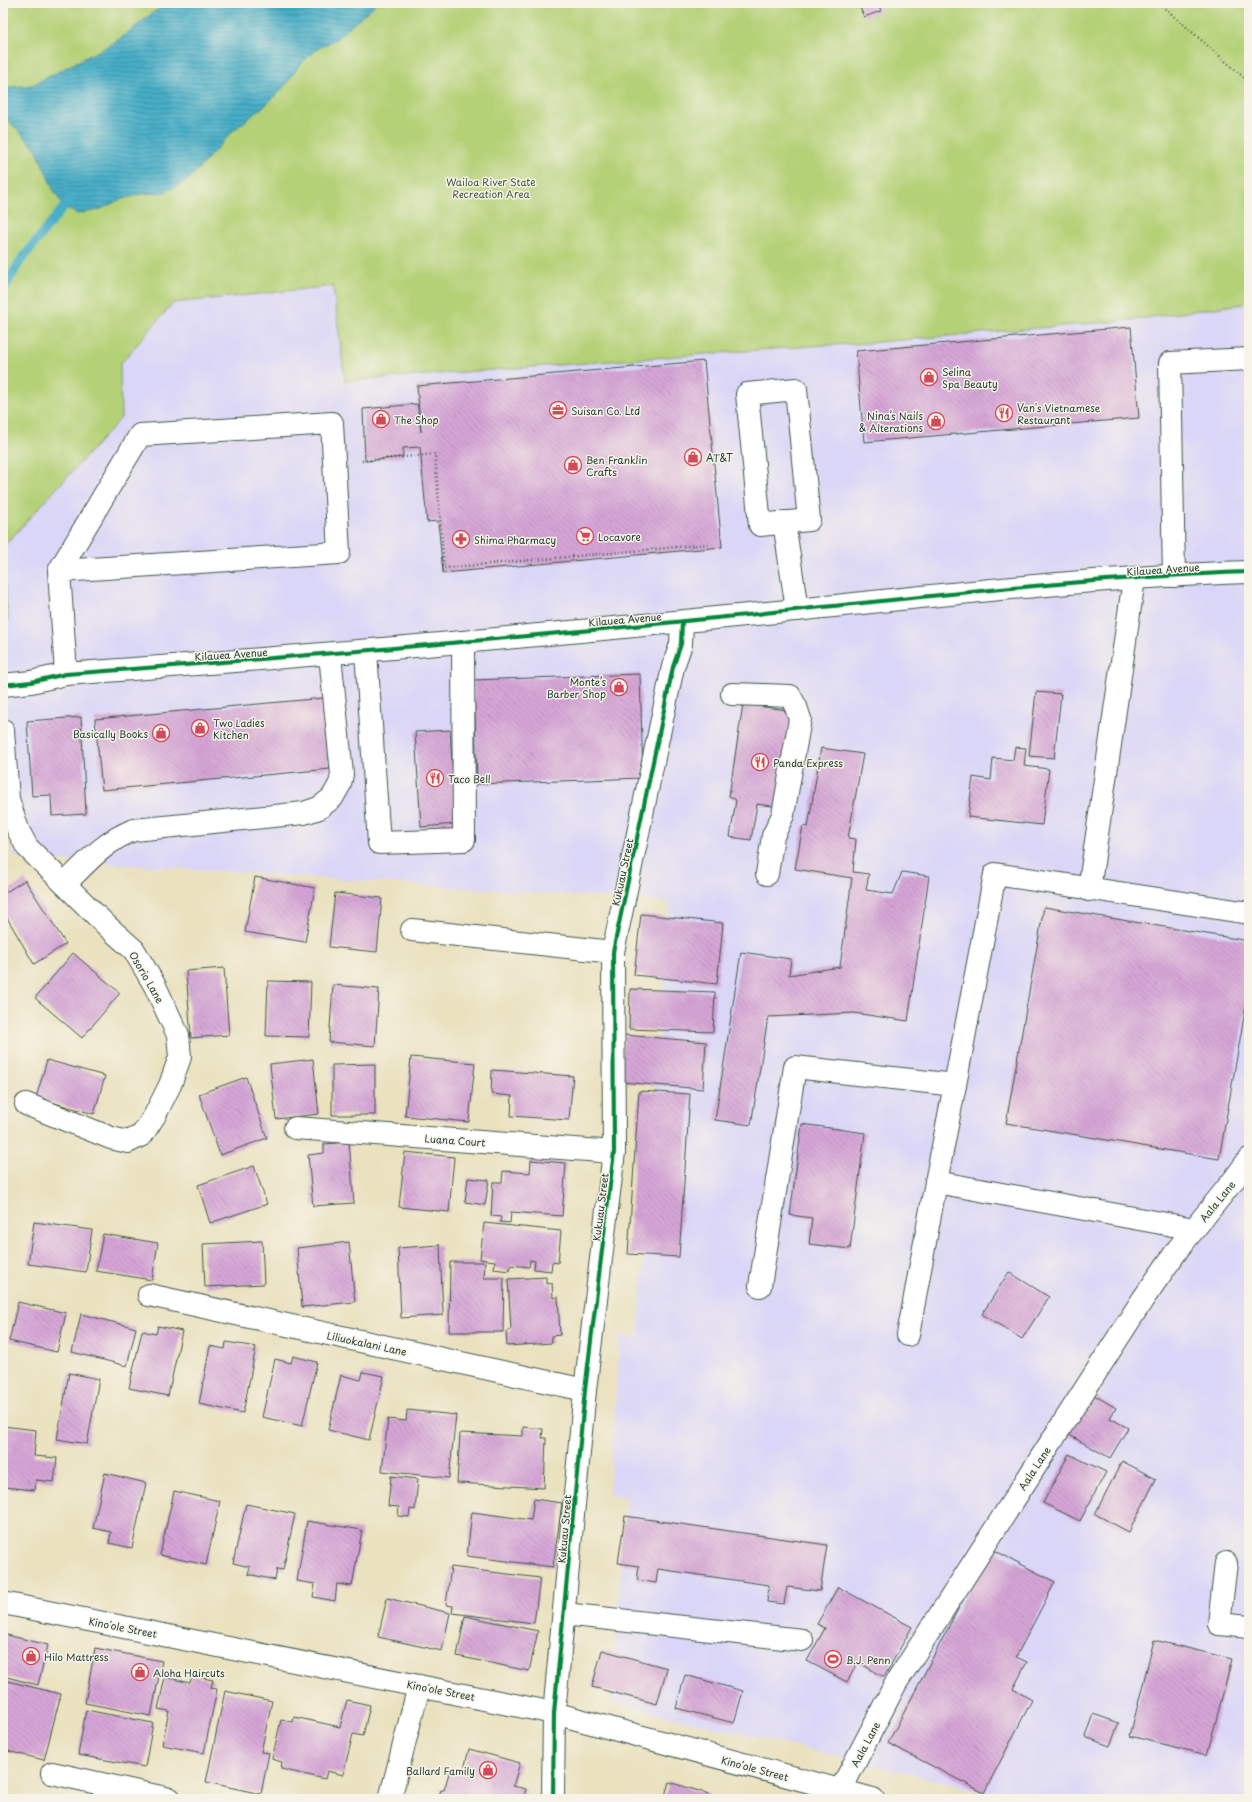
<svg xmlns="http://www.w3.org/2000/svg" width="1252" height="1802" font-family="'Playpen Sans',sans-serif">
<defs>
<pattern id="water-rules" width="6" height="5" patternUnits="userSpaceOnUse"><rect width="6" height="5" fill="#47aec7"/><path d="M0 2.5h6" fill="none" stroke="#3b8fa2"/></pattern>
<pattern id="building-back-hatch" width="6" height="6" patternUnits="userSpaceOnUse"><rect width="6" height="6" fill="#d6a5d7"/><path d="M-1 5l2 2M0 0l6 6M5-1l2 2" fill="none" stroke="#ad88af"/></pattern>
</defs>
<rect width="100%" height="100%" fill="#f7f3e8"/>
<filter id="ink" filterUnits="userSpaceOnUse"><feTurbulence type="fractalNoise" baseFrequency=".025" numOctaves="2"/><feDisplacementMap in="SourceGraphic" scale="8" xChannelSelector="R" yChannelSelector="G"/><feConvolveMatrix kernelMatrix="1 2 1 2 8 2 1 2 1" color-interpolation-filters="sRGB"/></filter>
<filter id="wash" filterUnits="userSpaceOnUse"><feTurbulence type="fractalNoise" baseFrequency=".012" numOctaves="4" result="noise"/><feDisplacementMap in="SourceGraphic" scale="16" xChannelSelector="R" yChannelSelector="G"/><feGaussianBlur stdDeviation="0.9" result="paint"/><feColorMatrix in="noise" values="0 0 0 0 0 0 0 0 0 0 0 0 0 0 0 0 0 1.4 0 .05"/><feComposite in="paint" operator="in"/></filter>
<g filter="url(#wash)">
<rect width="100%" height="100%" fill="#eae1bf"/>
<polygon fill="#dad6f7" points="333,286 345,381 826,345 856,344 1131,320 1249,303 1249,1799 1013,1799 611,1702 626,1497 609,1495 620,1336 638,1338 670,902 14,857 3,658 3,636 8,617 3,568 3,547 121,418 120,364 173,303"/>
<g fill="#b5d178" stroke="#6a8756">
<polygon points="3,3 1249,3 1249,303 1131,320 856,344 826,345 345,381 333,286 173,303 120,364 121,418 3,547"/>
<polygon points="3,568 8,617 3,636"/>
</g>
<polygon fill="url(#water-rules)" stroke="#33767e" points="170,3 377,3 336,39 314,51 298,67 285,86 269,102 233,131 188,180 165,192 142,194 119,200 99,210 77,214 63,206 53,189 36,149 3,115 3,92 10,87 32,85 104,48 121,38 154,12"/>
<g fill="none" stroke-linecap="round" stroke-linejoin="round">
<polyline stroke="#47aec7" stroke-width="9" points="3,290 21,260 71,198"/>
</g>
<g id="blocks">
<g fill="url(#building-back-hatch)">
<polygon points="858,3 878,3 881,11 864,17"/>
<polygon points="1131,327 1139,418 864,442 856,351"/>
<polygon points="704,361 722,547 443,573 438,521 427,522 420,447 403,448 403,457 365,461 363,409 417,404 421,432 417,386"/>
<polygon points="640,674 643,778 477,784 474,680"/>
<polygon points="1036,692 1061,694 1054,758 1029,756"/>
<polygon points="324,698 330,769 102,790 95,719"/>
<polygon points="743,704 794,711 779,807 757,804 751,840 730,837 736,800 729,796"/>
<polygon points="81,717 86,814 52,816 51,795 32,796 27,721"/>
<polygon points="450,730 456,824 421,827 415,732"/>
<polygon points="1015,747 1026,748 1024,766 1049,769 1042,825 968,817 973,777 991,780 993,758 1013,760"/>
<polygon points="821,748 863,754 848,838 856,839 853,872 869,874 866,890 893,894 902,872 929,876 908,1021 854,1013 768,1017 751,1125 715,1120 741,952 791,959 789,975 840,967 852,878 795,869 803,826 808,827"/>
<polygon points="255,877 315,888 305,942 245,932"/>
<polygon points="25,880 66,944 34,964 3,911 3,894"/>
<polygon points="335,893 382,898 377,952 329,947"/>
<polygon points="1044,907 1249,941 1249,988 1219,1159 1006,1123"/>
<polygon points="641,914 723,923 717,984 634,975"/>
<polygon points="73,953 120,993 82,1038 35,998"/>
<polygon points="224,968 229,1035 191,1038 186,971"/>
<polygon points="268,981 311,982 309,1037 266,1036"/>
<polygon points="333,985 379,989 375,1046 329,1042"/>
<polygon points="630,989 715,992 713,1032 629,1029"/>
<polygon points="624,1035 706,1042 703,1089 620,1082"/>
<polygon points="411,1057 475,1063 469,1122 405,1116"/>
<polygon points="313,1059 319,1114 276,1119 270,1064"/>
<polygon points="47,1060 105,1076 94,1114 36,1098"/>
<polygon points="375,1064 375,1115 332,1115 332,1065"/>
<polygon points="492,1070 573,1076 569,1120 511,1116 512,1096 491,1094"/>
<polygon points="246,1077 267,1138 220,1155 199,1094"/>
<polygon points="639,1091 690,1094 679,1257 628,1254"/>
<polygon points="802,1124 865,1133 850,1249 809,1244 812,1218 790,1215"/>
<polygon points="349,1142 354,1203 313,1206 308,1155 324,1153 324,1144"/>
<polygon points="405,1152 454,1157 449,1212 399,1207"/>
<polygon points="531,1160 566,1163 562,1216 511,1212 510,1223 500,1222 501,1217 491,1216 493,1182 502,1182 503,1171 530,1173"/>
<polygon points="254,1166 267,1204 210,1223 198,1185"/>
<polygon points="468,1178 489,1180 485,1205 465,1202"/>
<polygon points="34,1222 92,1230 86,1272 28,1264"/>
<polygon points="484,1223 561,1231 558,1263 552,1262 551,1271 534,1269 535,1261 530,1260 529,1267 511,1265 509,1271 494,1269 495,1261 480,1259"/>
<polygon points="103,1234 158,1243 152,1280 96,1271"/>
<polygon points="262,1241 264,1284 205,1287 203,1244"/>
<polygon points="349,1242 355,1302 302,1307 297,1248"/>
<polygon points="440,1245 443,1315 401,1318 398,1248"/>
<polygon points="450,1262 485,1262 484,1278 504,1278 503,1332 449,1332"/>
<polygon points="1009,1272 1049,1297 1022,1339 982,1314"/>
<polygon points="546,1277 546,1284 552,1283 553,1298 558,1297 560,1335 551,1336 552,1343 507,1346 506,1332 511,1329 508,1279"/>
<polygon points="18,1302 66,1313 57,1352 9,1341"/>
<polygon points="81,1314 136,1328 127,1366 72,1352"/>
<polygon points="158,1326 182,1331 168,1396 129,1388 142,1331 156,1334"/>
<polygon points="226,1342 256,1347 243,1413 199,1404 210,1346 225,1349"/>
<polygon points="293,1356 317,1362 302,1426 262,1417 275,1359 291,1363"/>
<polygon points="363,1372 384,1376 369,1440 328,1430 341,1375 361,1380"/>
<polygon points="69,1373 99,1379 87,1444 57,1439"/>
<polygon points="1087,1391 1116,1408 1110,1418 1128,1428 1110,1458 1064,1432"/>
<polygon points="407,1410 456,1415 449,1478 382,1471 388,1419 406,1421"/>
<polygon points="3,1426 36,1430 34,1456 57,1458 54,1482 36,1480 35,1490 3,1487"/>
<polygon points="523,1427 543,1429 542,1438 546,1438 544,1488 457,1483 460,1433 523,1436"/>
<polygon points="1069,1454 1106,1472 1080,1521 1043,1503"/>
<polygon points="1122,1461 1156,1479 1129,1532 1095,1514"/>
<polygon points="105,1473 146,1483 132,1548 109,1543 111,1532 93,1528"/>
<polygon points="391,1476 418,1479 415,1510 410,1509 409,1517 398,1516 399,1507 388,1506"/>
<polygon points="174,1491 220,1501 206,1565 160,1555"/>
<polygon points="534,1499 562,1503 553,1567 467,1556 472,1512 531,1520"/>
<polygon points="246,1504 295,1514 283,1570 277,1569 275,1580 248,1574 250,1567 233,1563"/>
<polygon points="625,1516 827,1545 820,1591 787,1587 784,1604 767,1602 769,1585 658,1569 656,1583 637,1580 639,1566 618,1563"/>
<polygon points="307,1521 362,1530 352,1586 337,1584 335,1601 313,1597 315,1584 297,1581"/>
<polygon points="990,1548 1055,1582 1016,1657 1027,1662 1013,1689 1032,1700 984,1793 888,1743"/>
<polygon points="451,1567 540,1578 534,1623 452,1613 453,1606 446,1605"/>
<polygon points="838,1587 912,1627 884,1677 858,1662 847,1682 807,1661 825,1628 817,1624"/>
<polygon points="387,1598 450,1613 442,1651 378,1637"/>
<polygon points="465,1616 538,1631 529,1671 457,1656"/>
<polygon points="3,1634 48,1645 38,1685 3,1676"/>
<polygon points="1154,1640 1232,1659 1207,1755 1130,1736"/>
<polygon points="95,1648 162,1661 151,1716 85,1703"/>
<polygon points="602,1650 667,1668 657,1704 592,1687"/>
<polygon points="685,1675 743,1691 734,1723 676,1708"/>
<polygon points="192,1676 213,1680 211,1688 217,1689 204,1753 162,1745 169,1711 158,1709 165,1677 190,1683"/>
<polygon points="3,1680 61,1694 44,1760 3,1750"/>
<polygon points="225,1691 272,1701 261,1752 269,1753 261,1794 206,1782"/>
<polygon points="347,1700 370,1705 363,1736 353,1734 343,1775 327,1771 325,1779 281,1769 282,1762 272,1759 281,1720 293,1722 294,1717 340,1727"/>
<polygon points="86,1710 153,1723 145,1767 78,1755"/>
<polygon points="1093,1714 1119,1723 1110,1746 1085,1737"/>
<polygon points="469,1749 520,1763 513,1786 526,1789 523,1799 438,1799 441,1790 444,1790 450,1770 463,1773"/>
<polygon points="669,1782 709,1794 707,1799 664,1799"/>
</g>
</g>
</g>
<g filter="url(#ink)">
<use href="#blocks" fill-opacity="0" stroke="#3d5649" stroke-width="1"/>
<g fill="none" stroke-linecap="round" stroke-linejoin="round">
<g stroke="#3d5649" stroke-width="24">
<g id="minor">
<polygon points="796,389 809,520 760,525 747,394"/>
<polyline points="784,522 797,610"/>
<polyline points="59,571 339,553 332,423 140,435 59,571 66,674"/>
<polyline points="1174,576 1170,363 1249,359"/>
<polyline points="366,651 379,843 464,840 463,642"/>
<path d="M3,685L31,682L66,674C287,658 506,639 726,617C900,600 1074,578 1249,572"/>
<polyline points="732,694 790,696 796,707 800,719 783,815 773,836 767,874"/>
<polyline points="3,730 8,799 18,830 27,847 107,926 134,950 155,986 178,1035 180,1057 170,1085 155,1115 142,1135 128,1142 111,1138 26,1104"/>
<path d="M65,884C86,863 106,840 134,830L304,813L319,808L332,798L340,784L342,774L330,655"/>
<polyline points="1089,890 1134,579"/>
<polyline points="412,930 613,952"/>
<polyline points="955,1085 995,874 1249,913"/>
<polyline points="295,1128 614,1152"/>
<polyline points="760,1286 795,1067 955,1085 936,1182"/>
<polyline points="149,1295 585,1390"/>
<polyline points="908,1335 936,1182 1194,1229"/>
<polyline points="1226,1563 1219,1624 1249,1627"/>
<polyline points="3,1603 554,1713 873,1799"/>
<polyline points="564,1614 802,1640"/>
<polyline points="52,1773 170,1799"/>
<polyline points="840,1791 896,1683 1143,1299 1178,1249 1233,1181 1249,1159"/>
<polyline points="390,1799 419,1686"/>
<polyline points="553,1799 554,1713 585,1390 614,1152 613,952 673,667 681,644 682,622"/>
</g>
</g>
<g stroke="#3d5649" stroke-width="2.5" stroke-dasharray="1 3" stroke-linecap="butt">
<polyline points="1159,3 1249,82"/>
<polyline points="362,461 435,454 444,568 711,544"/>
</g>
<use href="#minor" stroke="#fff" stroke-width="22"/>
<g stroke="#f7f3e8" stroke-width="6">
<g id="cycleway">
<path d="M3,685L31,682L66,674C287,658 506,639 726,617C900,600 1074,578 1249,572"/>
<polyline points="553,1799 554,1713 585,1390 614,1152 613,952 673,667 681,644 682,622"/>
</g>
</g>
<use href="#cycleway" stroke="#00873e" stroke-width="4"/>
</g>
</g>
<defs>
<g id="shop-ring" transform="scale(0.9)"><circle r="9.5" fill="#f7f3e8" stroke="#d1495b" stroke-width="1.5"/><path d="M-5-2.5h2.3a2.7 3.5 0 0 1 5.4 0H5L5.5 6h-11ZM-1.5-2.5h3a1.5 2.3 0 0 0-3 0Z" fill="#d1495b"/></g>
<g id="office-ring" transform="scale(0.9)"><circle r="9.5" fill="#f7f3e8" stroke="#d1495b" stroke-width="1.5"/><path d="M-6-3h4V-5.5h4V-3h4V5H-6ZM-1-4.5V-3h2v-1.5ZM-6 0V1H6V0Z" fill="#d1495b"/></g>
<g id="restaurant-ring" transform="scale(0.9)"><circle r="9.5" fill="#f7f3e8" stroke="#d1495b" stroke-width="1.5"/><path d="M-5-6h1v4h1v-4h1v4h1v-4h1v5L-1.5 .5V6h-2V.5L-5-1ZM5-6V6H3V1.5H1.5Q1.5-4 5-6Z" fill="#d1495b"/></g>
<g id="supermarket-ring" transform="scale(0.9)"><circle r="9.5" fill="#f7f3e8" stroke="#d1495b" stroke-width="1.5"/><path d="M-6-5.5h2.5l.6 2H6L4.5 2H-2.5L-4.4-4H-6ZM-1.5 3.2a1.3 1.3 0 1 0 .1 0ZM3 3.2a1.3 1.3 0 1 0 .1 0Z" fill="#d1495b"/></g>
<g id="pharmacy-ring" transform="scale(0.9)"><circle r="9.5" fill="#f7f3e8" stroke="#d1495b" stroke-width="1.5"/><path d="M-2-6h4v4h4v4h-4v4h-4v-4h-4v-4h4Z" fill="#d1495b"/></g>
<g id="stadium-ring" transform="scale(0.9)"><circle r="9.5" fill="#f7f3e8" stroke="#d1495b" stroke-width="1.5"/><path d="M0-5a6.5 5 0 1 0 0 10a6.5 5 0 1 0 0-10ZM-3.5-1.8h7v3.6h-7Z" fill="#d1495b"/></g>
</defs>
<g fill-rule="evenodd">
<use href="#shop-ring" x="929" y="377"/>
<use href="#office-ring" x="558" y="410"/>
<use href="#restaurant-ring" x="1004" y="413"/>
<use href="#shop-ring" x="381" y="419"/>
<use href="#shop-ring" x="936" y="421"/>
<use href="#shop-ring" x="693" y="457"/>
<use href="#shop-ring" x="573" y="465"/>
<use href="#supermarket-ring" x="585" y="536"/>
<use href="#pharmacy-ring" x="461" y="539"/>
<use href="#shop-ring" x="619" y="687"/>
<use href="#shop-ring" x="200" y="728"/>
<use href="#shop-ring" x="161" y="733"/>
<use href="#restaurant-ring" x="760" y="762"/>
<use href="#restaurant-ring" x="435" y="778"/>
<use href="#shop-ring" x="31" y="1656"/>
<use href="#stadium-ring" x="833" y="1659"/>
<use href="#shop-ring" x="140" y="1672"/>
<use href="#shop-ring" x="488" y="1770"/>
</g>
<g text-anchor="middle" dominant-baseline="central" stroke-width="3" stroke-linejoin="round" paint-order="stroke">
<g font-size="10" fill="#3d5b42" stroke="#f7f3e8">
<text x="491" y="181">Wailoa River State<tspan x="491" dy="12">Recreation Area</tspan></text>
</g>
<g font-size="10" fill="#1f3d34" stroke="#f7f3e8" text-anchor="start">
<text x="942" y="371">Selina<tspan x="942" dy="12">Spa Beauty</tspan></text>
<text x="1017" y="407">Van's Vietnamese<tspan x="1017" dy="12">Restaurant</tspan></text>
<text x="571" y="410">Suisan Co. Ltd</text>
<text x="923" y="415" text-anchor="end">Nina’s Nails<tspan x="923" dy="12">&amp; Alterations</tspan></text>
<text x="394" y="419">The Shop</text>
<text x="706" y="457">AT&amp;T</text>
<text x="586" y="459">Ben Franklin<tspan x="586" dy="12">Crafts</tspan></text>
<text x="598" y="536">Locavore</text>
<text x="474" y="539">Shima Pharmacy</text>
<text x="606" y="681" text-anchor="end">Monte’s<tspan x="606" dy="12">Barber Shop</tspan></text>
<text x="213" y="722">Two Ladies<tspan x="213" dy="12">Kitchen</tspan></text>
<text x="148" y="733" text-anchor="end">Basically Books</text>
<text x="773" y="762">Panda Express</text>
<text x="448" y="778">Taco Bell</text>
<text x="44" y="1656">Hilo Mattress</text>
<text x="846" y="1659">B.J. Penn</text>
<text x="153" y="1672">Aloha Haircuts</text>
<text x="475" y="1770" text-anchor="end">Ballard Family</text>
</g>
<g font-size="10" fill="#1f3d34" stroke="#f7f3e8">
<text transform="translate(1163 569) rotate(-4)">Kilauea Avenue</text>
<text transform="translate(625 619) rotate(-5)">Kilauea Avenue</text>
<text transform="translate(231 654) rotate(-4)">Kilauea Avenue</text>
<text transform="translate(622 872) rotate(-78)">Kukuau Street</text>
<text transform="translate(147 977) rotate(60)">Osorio Lane</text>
<text transform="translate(455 1140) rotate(4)">Luana Court</text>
<text transform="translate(1217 1201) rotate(-51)">Aala Lane</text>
<text transform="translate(600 1207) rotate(-83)">Kukuau Street</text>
<text transform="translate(367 1343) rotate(12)">Liliuokalani Lane</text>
<text transform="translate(1034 1468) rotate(-57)">Aala Lane</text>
<text transform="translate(564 1529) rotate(-85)">Kukuau Street</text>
<text transform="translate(123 1627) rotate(11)">Kinoʻole Street</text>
<text transform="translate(441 1690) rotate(11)">Kinoʻole Street</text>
<text transform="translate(865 1744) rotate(-62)">Aala Lane</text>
<text transform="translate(755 1768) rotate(15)">Kinoʻole Street</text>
</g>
</g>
<rect width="1252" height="1802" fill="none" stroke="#f7f3e8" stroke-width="16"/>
</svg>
